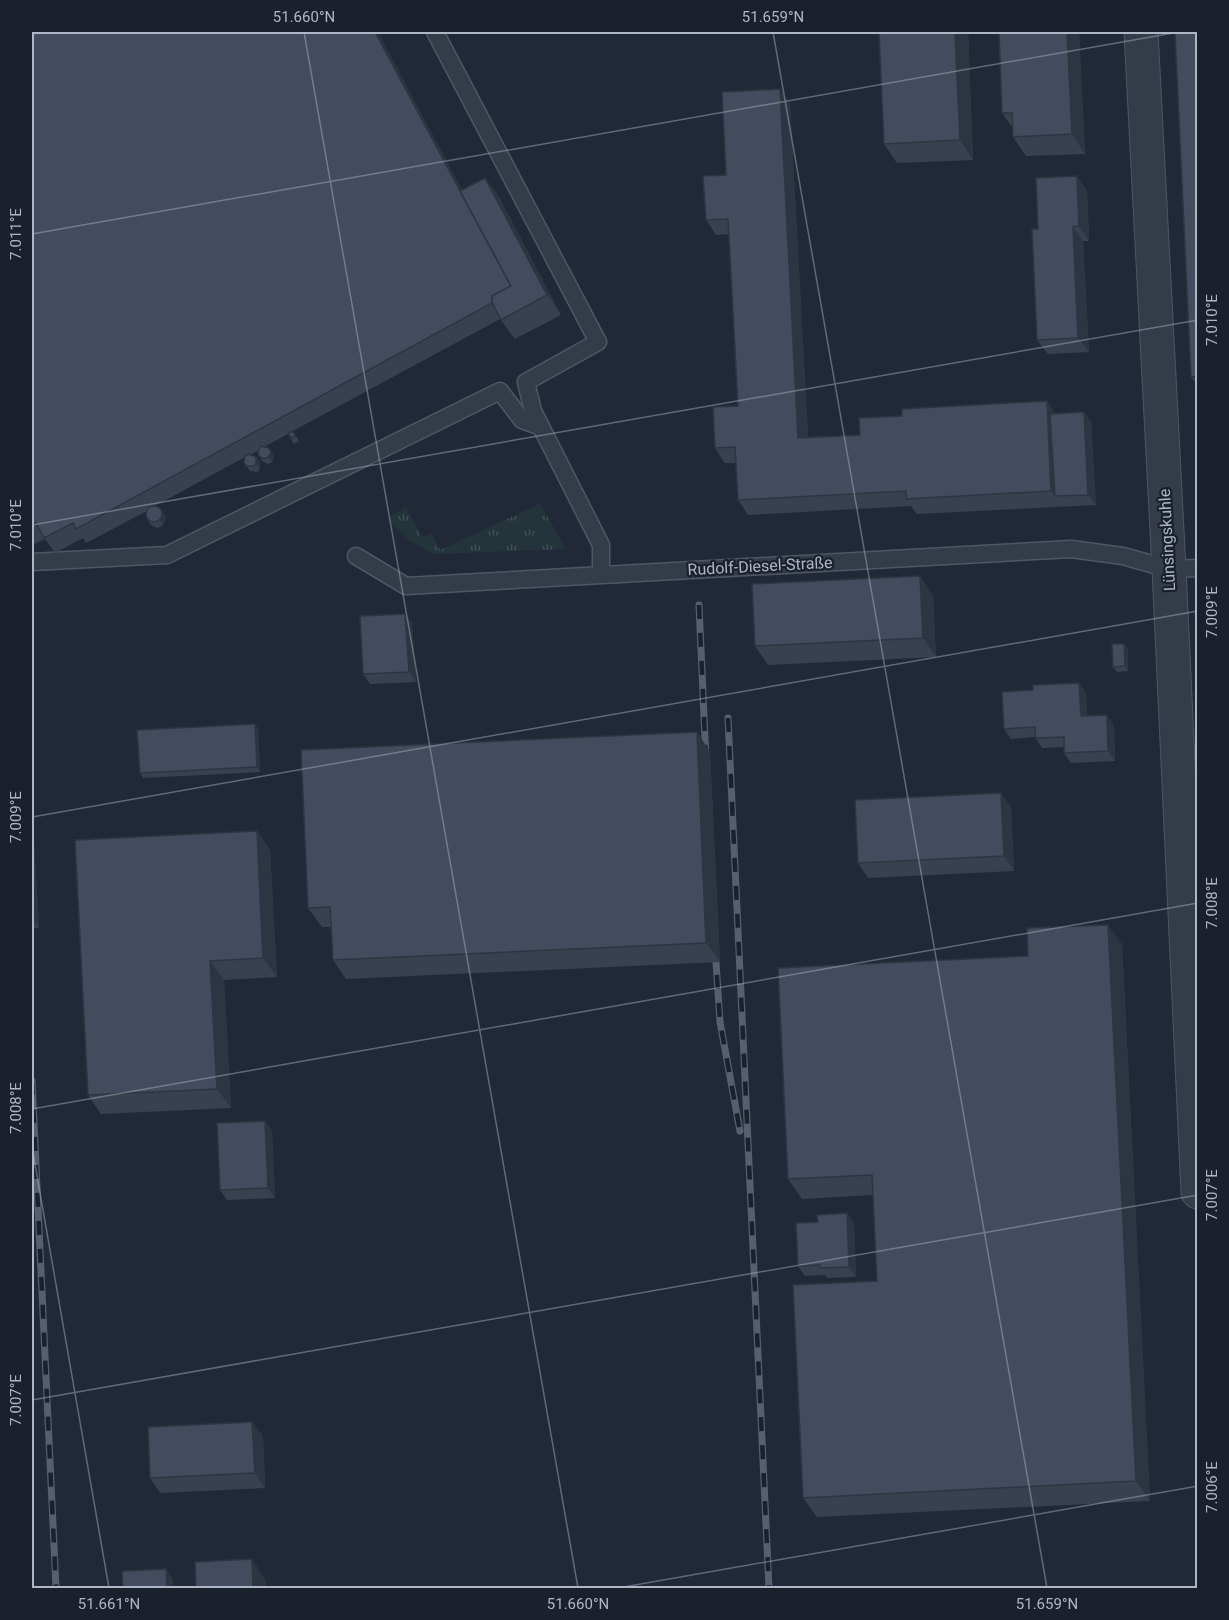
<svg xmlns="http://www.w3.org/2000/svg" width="1229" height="1620" font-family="Roboto,sans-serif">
<defs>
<pattern id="grass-tufts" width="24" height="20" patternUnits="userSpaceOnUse" patternTransform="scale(1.5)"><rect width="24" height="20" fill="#23353a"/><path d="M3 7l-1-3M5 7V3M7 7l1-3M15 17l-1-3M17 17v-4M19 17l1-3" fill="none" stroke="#405055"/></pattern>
</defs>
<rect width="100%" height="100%" fill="#212939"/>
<polygon fill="url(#grass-tufts)" points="540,504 566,549 433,554 409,540 387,519 406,507 422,537 432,534 440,550"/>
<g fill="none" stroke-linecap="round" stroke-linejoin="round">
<g stroke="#4f5664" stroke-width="19">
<g id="service">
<polyline points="435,32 598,342 526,382 533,411 601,545 601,574"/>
<polyline points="356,556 406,586 1071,549 1123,556 1169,569 1198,568"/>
<polyline points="32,562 167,555 500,391 522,420 541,427"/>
</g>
</g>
<g stroke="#4f5664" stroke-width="35">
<polyline id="minor" points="1141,32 1169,569 1198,1192"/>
</g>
<use href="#service" stroke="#343b49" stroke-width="16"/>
<use href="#minor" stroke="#343b49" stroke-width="33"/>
<g stroke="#565f70" stroke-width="7">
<g id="rail">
<polyline points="699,605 706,761"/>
<polyline points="728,718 769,1588"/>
<polyline points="715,947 720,1022 740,1131"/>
<polyline points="32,1081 56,1588"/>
</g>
</g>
<use href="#rail" stroke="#1a212d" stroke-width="4.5" stroke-dasharray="14" stroke-linecap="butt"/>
</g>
<g fill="#394151">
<polygon points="32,32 462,189 485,178 499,197 561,315 515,339 500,319 293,431 299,441 294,444 288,434 264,447 272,453 274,458 272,462 268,464 262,461 259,456 259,450 250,455 260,462 260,469 257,472 250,471 244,462 245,457 155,506 166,517 163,525 158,528 151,525 147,519 147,511 86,543 83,538 55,553 45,539 34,544 32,544"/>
<polygon points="968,32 973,160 897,163 884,144"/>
<polygon points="1079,32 1085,154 1026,156 1013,137 1012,127 1002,113"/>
<polygon points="1197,32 1197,382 1195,382 1191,377"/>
<polygon points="790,104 808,437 860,435 902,416 1047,401 1055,414 1084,412 1091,422 1096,505 917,514 911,506 748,515 738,500 736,463 725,463 715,448 738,406 729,234 716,235 706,220 726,175"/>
<polygon points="1077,176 1087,191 1089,241 1083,241 1089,352 1048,354 1037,340 1038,229"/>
<polygon points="933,595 936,657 768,665 755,646"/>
<polygon points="405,614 412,624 416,682 370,684 363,674"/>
<polygon points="1124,644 1128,649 1128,671 1117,672 1113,667"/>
<polygon points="1033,690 1086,693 1087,716 1114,725 1115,761 1071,763 1064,753 1064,747 1042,748 1035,737 1011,739 1004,729"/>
<polygon points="255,724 258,729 260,772 143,778 140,773"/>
<polygon points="697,732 710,752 720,962 346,979 333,960 331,927 322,927 308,908"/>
<polygon points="1001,793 1011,808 1014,871 868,878 858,863"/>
<polygon points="32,823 33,825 39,928 32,928"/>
<polygon points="257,831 270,850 277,977 224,980 231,1108 101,1114 88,1095"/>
<polygon points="1122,944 1150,1501 817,1517 803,1498 877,1281 873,1195 802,1199 788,1179 1028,956"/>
<polygon points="265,1121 272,1131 275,1198 227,1200 220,1190"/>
<polygon points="847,1213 854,1223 856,1277 827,1278 825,1275 805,1276 798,1266 818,1222"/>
<polygon points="263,1436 265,1488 160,1493 150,1478"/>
</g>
<g fill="#2e3542">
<polygon points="375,32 378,32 524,306 514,291"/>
<polygon points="955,32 968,32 973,160 960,140"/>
<polygon points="1067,32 1079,32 1085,154 1072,134"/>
<polygon points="780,89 790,104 809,453 798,438"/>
<polygon points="1077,176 1087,191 1089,241 1079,226"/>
<polygon points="485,178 499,197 561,315 547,295"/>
<polygon points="1073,227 1083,241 1089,352 1078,338"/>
<polygon points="1047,401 1057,416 1055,496 1051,491"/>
<polygon points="1084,412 1091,422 1096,505 1088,495"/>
<polygon points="269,448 272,453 274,458 272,462 268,457"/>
<polygon points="256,457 260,462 260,469 256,464"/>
<polygon points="159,507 166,517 163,525 160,520"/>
<polygon points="920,576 933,595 936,657 923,638"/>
<polygon points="405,614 412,624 416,682 409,672"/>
<polygon points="1124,644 1128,649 1128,671 1125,666"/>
<polygon points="1079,683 1086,693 1088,726 1081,716"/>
<polygon points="1107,715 1114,725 1115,761 1108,751"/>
<polygon points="255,724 258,729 260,772 257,767"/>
<polygon points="697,732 710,752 720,962 706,943"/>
<polygon points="1001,793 1011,808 1014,871 1004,856"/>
<polygon points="32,823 33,825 39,928 32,917"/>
<polygon points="257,831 270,850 277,977 263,958"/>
<polygon points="1108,925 1122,944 1150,1501 1136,1481"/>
<polygon points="210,961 224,980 231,1108 217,1089"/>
<polygon points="265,1121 272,1131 275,1198 268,1188"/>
<polygon points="847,1213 854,1223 856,1277 849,1267"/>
<polygon points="252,1422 263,1436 265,1488 255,1473"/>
<polygon points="252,1559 265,1579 266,1588 253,1588"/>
<polygon points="166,1569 173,1579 173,1588 167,1588"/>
</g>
<g fill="#424c5e" stroke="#2e3542" stroke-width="1.5">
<polygon points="32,32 375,32 511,286 492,296 492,303 76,529 73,523 44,538 36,523 32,525"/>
<polygon points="879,32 955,32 960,140 884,144"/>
<polygon points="999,32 1067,32 1072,134 1013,137 1012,113 1002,113"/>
<polygon points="1175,32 1197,32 1197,376 1191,377"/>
<polygon points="780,89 798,438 860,435 859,418 902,416 902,409 1047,401 1051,491 906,499 906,491 738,500 735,447 715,448 713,407 738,406 728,219 706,220 703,176 726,175 722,92"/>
<polygon points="1077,176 1079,226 1073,227 1078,338 1037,340 1032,229 1038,229 1036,178"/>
<polygon points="485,178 547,295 501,320 492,302 492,296 511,286 460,191"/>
<polygon points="1084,412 1088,495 1055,496 1050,414"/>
<polygon points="293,431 295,436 291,438 288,433"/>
<polygon points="261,446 269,448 271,453 268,457 264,459 259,456 258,451"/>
<polygon points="249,454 256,457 256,464 253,466 246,466 244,462 245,456"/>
<circle cx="154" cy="514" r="8"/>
<polygon points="920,576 923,638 755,646 752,584"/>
<polygon points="405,614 409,672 363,674 360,616"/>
<polygon points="1112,644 1124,644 1125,666 1113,667"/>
<polygon points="1079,683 1081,716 1107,715 1108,751 1064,753 1064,737 1035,738 1035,727 1004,729 1002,692 1033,690 1033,685"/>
<polygon points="255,724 257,767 140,773 137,730"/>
<polygon points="697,732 706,943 333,960 330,907 308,908 301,750"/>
<polygon points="1001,793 1004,856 858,863 855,800"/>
<polygon points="257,831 263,958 210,961 217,1089 88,1095 75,840"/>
<polygon points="1108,925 1136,1481 803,1498 793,1285 877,1281 872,1175 788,1179 778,968 1028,956 1027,928"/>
<polygon points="265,1121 268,1188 220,1190 217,1123"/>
<polygon points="847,1213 849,1267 820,1268 820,1265 798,1266 796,1223 818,1222 817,1215"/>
<polygon points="252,1422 255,1473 150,1478 148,1427"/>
<polygon points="252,1559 253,1588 196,1588 195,1562"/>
<polygon points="166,1569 167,1588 123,1588 122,1571"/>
</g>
<path fill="none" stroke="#afb6c5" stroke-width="1.5" stroke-opacity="0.45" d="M304,32L578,1588M773,32L1047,1588M32,234L1179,32M32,525L1198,320M32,817L1198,611M32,1109L1198,903M32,1147L109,1588M32,1400L1198,1195M618,1588L1198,1486"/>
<g text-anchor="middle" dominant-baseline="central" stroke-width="4.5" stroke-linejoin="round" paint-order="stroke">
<g font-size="16" fill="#afb6c5" stroke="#1a212d">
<text transform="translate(1167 540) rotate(-93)">Lünsingskuhle</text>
<text transform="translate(760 566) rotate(-3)">Rudolf-Diesel-Straße</text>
</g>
</g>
<rect width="1229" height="1620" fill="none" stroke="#1a212d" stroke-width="66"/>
<rect x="33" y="33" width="1163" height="1554" fill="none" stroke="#afb6c5" stroke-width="2"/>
<g font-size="15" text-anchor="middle" fill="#afb6c5">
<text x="304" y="22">51.660°N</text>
<text x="773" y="22">51.659°N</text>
<text transform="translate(16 234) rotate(-90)" y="5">7.011°E</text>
<text transform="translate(1212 320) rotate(-90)" y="5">7.010°E</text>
<text transform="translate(16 525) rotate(-90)" y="5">7.010°E</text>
<text transform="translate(1212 612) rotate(-90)" y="5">7.009°E</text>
<text transform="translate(16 817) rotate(-90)" y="5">7.009°E</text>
<text transform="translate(1212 903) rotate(-90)" y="5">7.008°E</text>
<text transform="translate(16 1108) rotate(-90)" y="5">7.008°E</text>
<text transform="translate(1212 1195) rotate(-90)" y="5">7.007°E</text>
<text transform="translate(16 1400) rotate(-90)" y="5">7.007°E</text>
<text transform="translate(1212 1487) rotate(-90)" y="5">7.006°E</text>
<text x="109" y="1609">51.661°N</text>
<text x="578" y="1609">51.660°N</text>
<text x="1047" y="1609">51.659°N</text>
</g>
</svg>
